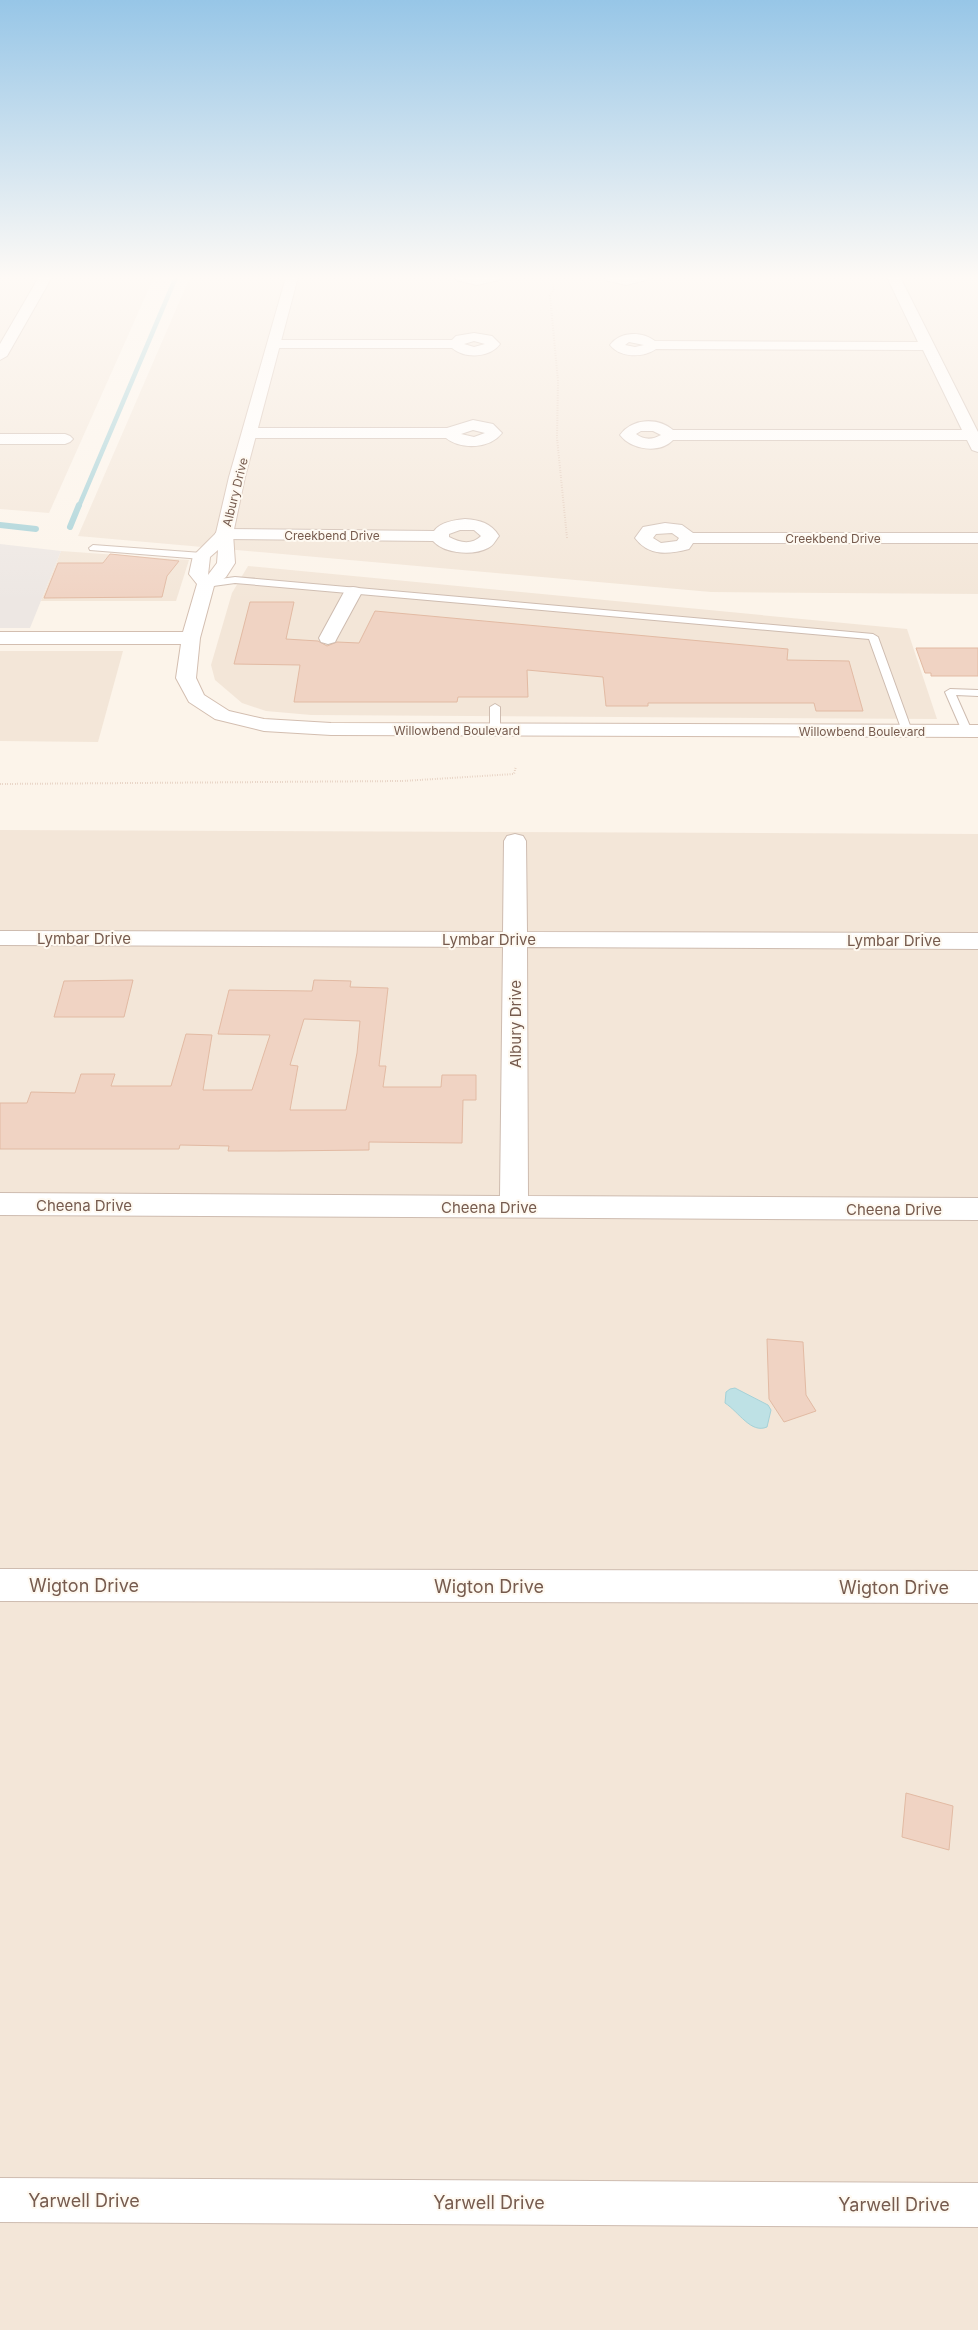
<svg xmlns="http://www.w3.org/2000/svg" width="978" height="2330" font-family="Inter,sans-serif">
<rect width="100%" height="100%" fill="#fcf4ea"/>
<g fill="#f3e6d8">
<polygon points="0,277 154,277 49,513 0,509"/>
<polygon points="190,277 978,277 978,594 711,592 78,536"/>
<polygon points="61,551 189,560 176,601 41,601"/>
<polygon points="248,566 907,629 937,719 311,715 266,711 242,703 215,680 211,665 232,593"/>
<polygon points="0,651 123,651 98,742 0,741"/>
<polygon points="0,830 978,834 978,2330 0,2330"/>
</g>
<polygon fill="#ede7e3" points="0,544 61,551 30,628 0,628"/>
<path fill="#bee1e5" stroke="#a5d1d7" d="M735,1388L768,1405L771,1410L767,1427C751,1434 739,1412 725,1403L726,1392L730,1389Z"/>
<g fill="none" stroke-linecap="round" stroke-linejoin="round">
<polyline stroke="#a5d1d7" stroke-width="4.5" points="79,506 176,277"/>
<g stroke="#a5d1d7" stroke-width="6">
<polyline points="0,525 36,529"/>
<polyline points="70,527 79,505"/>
</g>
</g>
<g fill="#f0d3c3" stroke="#e2baa3" fill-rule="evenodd">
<polygon points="110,554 179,561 167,576 162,597 44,598 58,563 103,563"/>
<polygon points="250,602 294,602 286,639 318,641 327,646 337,642 359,643 375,611 788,649 787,660 849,661 863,711 816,711 814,703 648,703 648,706 606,706 603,677 527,670 528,697 458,697 457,702 294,702 300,665 234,664"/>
<polygon points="916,648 978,648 978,676 931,676 931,673 925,673"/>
<polygon points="133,980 124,1017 54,1017 64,981"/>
<path d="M314,980L351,981L350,987L388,988L379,1066H386L383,1087H441L442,1075H476V1100H463L462,1143L369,1142V1150L278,1151H228L229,1146L180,1145L179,1149H0V1103H27L31,1092L75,1093L81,1074H115L111,1086H171L186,1034L212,1035L203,1090H252L270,1035L218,1034L229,990L312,991ZM304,1019L360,1021L357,1053L346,1110H290L298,1066L290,1065Z"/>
<polygon points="767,1339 803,1342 806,1395 816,1411 784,1422 769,1399"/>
<polygon points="906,1793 953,1806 949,1850 902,1837"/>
</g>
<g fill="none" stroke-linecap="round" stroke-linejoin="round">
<g stroke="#cebcb0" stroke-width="2">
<g id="lane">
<polygon points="93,545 202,553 206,556 202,559 90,550 89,548"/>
<polygon points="235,577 873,634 878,637 912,731 907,734 902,731 869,639 235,583 206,587 202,584 206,581"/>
<polygon points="950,689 978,690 978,696 956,695 972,731 971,733 963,733 962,731 945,692"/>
<polygon points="495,704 500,707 500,730 495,733 490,730 490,707"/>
</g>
</g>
<g stroke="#cebcb0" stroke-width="2">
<g id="street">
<polygon points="39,277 52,277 7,356 0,360 0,344"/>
<polygon points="455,277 500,277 499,280 477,285 456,280"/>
<polygon points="604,277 647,277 646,280 626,285 605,280"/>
<path d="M887,277H900L978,432V452L972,450L967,440H673C660,454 631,450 620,435C632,418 658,417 673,430H962L923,350L656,349C643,358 620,358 610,345C620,331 642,331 655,341L918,342ZM629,342L644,345L635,347L625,345ZM641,431H653L661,435C652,440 644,440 636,434Z"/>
<path d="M474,333L492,336L500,344C490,358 465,359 452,348H275L268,344L275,340H452L456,336ZM474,341L485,344L474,347L464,344Z"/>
<path d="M473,420L493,424L502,433C490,449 461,450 446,438H250L245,436L242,433L245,430L250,428H447ZM473,430L485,433L474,437L461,434Z"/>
<polygon points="0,434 65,434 70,436 73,439 70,442 65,444 0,444"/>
<path d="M465,519C480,520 491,523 499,536C495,541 493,546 488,548C473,556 445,554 433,541L224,539L218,538L215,534L218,530L224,529L434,531C440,522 455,520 465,519ZM460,530H474L481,536C472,545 460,543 449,537V534Z"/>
<path d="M665,523L682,525L693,533H978V543H693L689,549C669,554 649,557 635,538L643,527ZM672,533L679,538L677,541L661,543L653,538L656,534Z"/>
<polygon points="353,587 359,588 362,592 337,638 335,642 328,644 321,642 319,638 344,592 347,588"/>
<polygon points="515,834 523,836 526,841 527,932 978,933 978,949 527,947 528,1196 978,1198 978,1220 0,1215 0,1193 500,1196 503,947 0,945 0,931 503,932 504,841 507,836"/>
<polygon points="0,1569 978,1571 978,1603 0,1601"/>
<polygon points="0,2178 978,2183 978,2227 0,2222"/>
</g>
</g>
<g stroke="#d3beb0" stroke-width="2">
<path id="secondary" d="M286,277H298L245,477L233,534L235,563L226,577L214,586L200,638L196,678L204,695L229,711L264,719L331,723L978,725V737L331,735L264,731L215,719L189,702L176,678L181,644H0V632H183L197,584L189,574L193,556L216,533L229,477ZM218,550L217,563L208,575L210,557Z"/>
</g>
<g stroke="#d6b7a5" stroke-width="2" stroke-dasharray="0.5 2" stroke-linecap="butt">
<polyline points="551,277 554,289 550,296 558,381 557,438 567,538"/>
<polyline points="0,784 403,781 514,774 516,766"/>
</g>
<use href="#lane" fill="#fff" fill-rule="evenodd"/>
<use href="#street" fill="#fff" fill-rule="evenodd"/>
<use href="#secondary" fill="#fff" fill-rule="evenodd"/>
</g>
<linearGradient id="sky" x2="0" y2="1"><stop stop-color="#97c6e7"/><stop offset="0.46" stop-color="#fefaf6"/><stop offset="1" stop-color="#fefaf6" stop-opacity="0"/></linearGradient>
<rect width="978" height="603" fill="url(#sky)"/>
<g text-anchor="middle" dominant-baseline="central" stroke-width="4" stroke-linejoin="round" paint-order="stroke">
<g font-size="12" fill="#765b4e" stroke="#fef9f1">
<text transform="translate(235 492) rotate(-76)">Albury Drive</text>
<text x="332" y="535">Creekbend Drive</text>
<text x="833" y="538">Creekbend Drive</text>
<text x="457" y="730">Willowbend Boulevard</text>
<text x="862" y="731">Willowbend Boulevard</text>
</g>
<g font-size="15" fill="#765b4e" stroke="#fef9f1">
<text x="84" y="938">Lymbar Drive</text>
<text x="489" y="939">Lymbar Drive</text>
<text x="894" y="940">Lymbar Drive</text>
<text transform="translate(515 1024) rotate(-90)">Albury Drive</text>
<text x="84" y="1205">Cheena Drive</text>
<text x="489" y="1207">Cheena Drive</text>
<text x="894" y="1209">Cheena Drive</text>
</g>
<g font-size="18" fill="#765b4e" stroke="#fef9f1">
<text x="84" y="1585">Wigton Drive</text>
<text x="489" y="1586">Wigton Drive</text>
<text x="894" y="1587">Wigton Drive</text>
<text x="84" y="2200">Yarwell Drive</text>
<text x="489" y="2202">Yarwell Drive</text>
<text x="894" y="2204">Yarwell Drive</text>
</g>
</g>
</svg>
